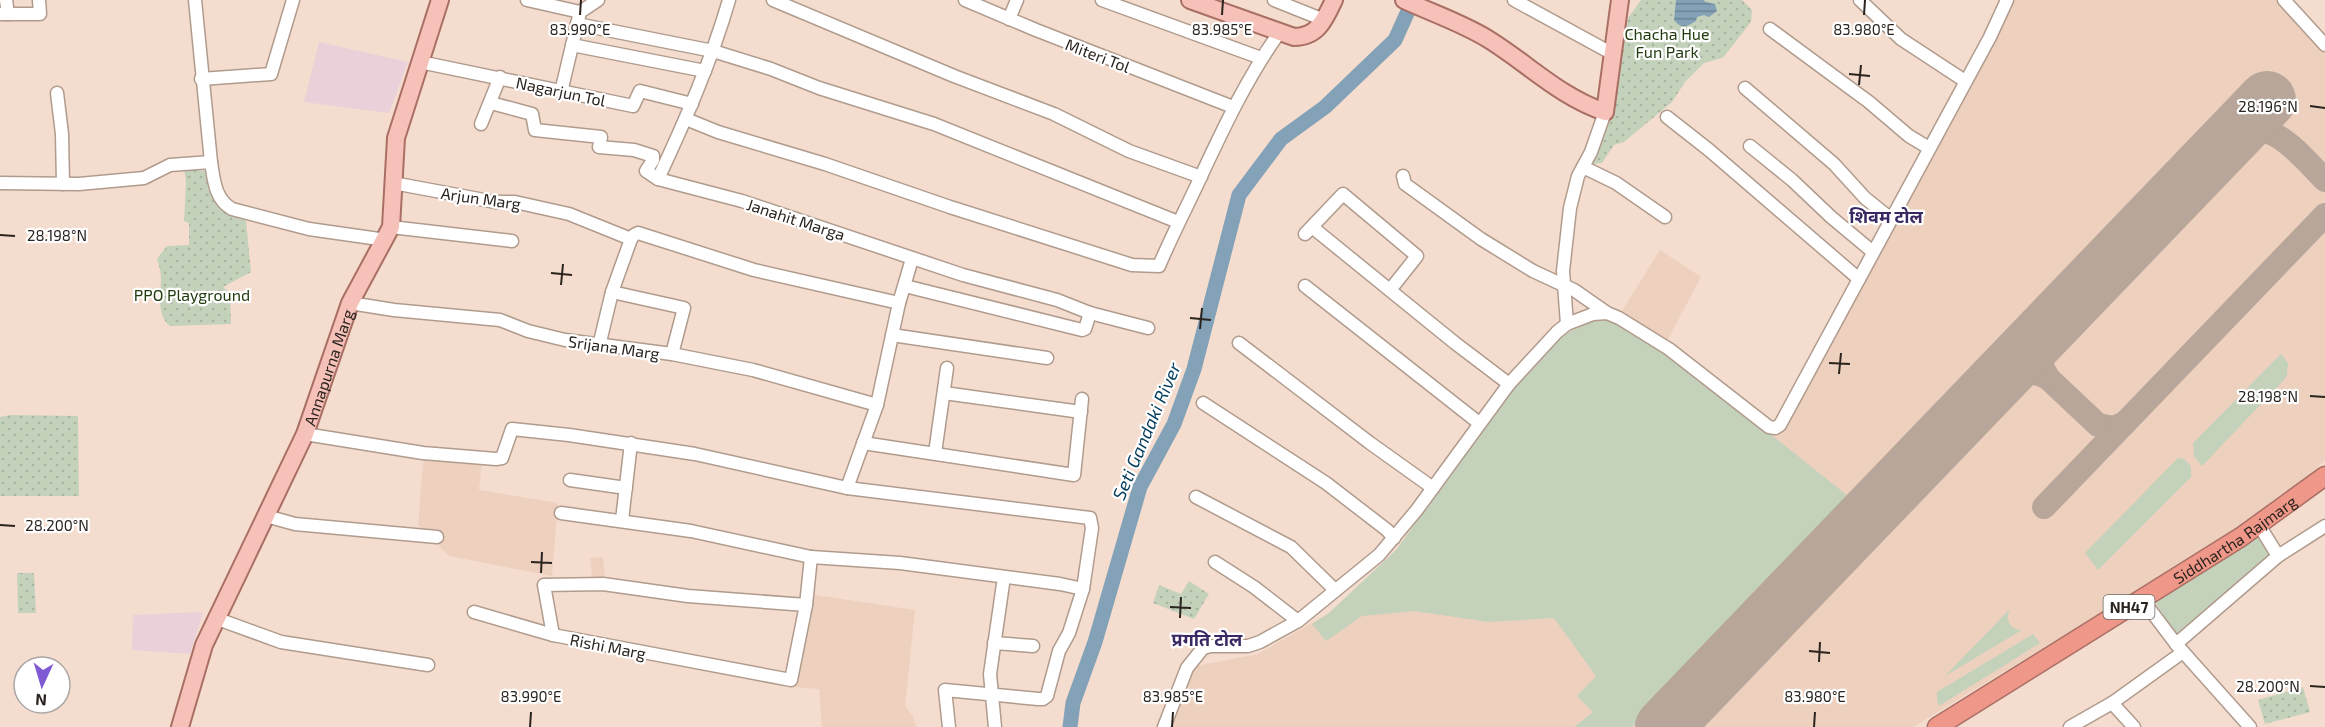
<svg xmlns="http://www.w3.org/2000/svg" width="2325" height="727" font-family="'Exo 2','Noto Sans Devanagari',sans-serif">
<defs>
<pattern id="park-dots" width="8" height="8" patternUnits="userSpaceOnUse" patternTransform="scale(1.5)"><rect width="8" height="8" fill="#c4d2bc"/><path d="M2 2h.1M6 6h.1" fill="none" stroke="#a9b4a1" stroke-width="1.8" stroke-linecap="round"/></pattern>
<pattern id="water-rules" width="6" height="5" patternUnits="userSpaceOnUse" patternTransform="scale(1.5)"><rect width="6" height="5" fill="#83a1b7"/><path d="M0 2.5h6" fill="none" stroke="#6b8394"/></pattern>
</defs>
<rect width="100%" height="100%" fill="#f4ddce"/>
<g fill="#e9d0d9">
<polygon points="319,42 408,62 389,113 304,102"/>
<polygon points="203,612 190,654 132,650 133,615"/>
</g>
<g fill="#edd0be">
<polygon points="2014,0 2276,0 2325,48 2325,460 2304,480 2237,530 1913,727 1169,727 1191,672 1196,666 1258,654 1329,613 1378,569 1396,550 1424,513 1455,467 1517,382 1533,369 1555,342 1581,325 1723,393 1769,433 1782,432 1980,69"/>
<polygon points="1660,250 1701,277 1668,339 1620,314"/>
<polygon points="424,453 482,461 479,490 558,503 552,576 449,556 418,525"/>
<polygon points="603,557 605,577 592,578 590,558"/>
<polygon points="815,595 915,610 905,706 913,716 916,727 822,727 819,689 795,687"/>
</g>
<g fill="#c4d2bc">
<polygon points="1600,318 1609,319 1665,350 1723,393 1769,433 1853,500 1632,727 1574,727 1593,712 1577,696 1596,676 1554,618 1488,622 1415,611 1362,616 1326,641 1312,624 1329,613 1396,550 1517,382 1533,369 1555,342 1567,333"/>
<polygon points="2281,354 2288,363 2287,376 2282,382 2202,466 2194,456 2193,443"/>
<polygon points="2178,458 2184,459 2191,466 2191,477 2098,570 2085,553"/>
<polygon points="2261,535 2270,555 2175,635 2155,602"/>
<path d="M2010,609C2005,620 2010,630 2022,630L1945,676Z"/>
<polygon points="2033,634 2040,643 1939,706 1937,701 1937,692"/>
</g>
<g fill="url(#park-dots)">
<polygon points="1641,0 1742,0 1752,10 1751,22 1726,54 1722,58 1704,63 1685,82 1672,102 1624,142 1614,145 1602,163 1593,164 1613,103 1628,18"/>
<path d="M184,169L205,171C209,201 217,211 246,221L251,272L223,287L230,293L231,324L170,326C156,315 161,294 161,279C161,272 159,265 157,259L167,246L189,245V223L184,221L186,182Z"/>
<polygon points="10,415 78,416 79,496 0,496 0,417"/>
<polygon points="17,573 34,573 36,613 18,613"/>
<polygon points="1189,581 1209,594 1194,619 1153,603 1159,585 1181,594"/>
<polygon points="2303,687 2310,712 2265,724 2258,700"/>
</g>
<path fill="url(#water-rules)" d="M1676,0H1704L1705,2L1715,4L1717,11L1709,17L1704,15L1697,17L1696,21C1687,27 1681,29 1674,20Z"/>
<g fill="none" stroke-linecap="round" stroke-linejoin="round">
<polyline stroke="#83a1b7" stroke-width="15" points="1070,727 1073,703 1095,642 1140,487 1174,424 1194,369 1239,195 1281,139 1325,107 1395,40 1413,0"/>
<g stroke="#b8a69a" stroke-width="24">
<path d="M2231,137C2269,112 2300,155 2325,180"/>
<polyline points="2051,324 2045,333 2039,348 2040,363 2048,378 2098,425 2114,428 2125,423"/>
<path d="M1994,384C2012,369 2028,368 2048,378"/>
<polyline points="2044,507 2325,215"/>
</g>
<polyline stroke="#b8a69a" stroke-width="58" points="1664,727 2267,100"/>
<g stroke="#b09b8d" stroke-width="15">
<g id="minor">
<polyline points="6,0 8,14"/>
<path d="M195,0L211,162C214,181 215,199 232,209L309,229L386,240"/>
<polyline points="527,0 580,12"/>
<polyline points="773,0 954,76 1054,114 1129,151 1201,177"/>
<polyline points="965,0 1036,30 1233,107"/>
<polyline points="1102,0 1261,58"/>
<polyline points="1274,0 1324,20"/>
<polyline points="1514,0 1613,54"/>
<polyline points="1860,0 1901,39 1965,81"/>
<polyline points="2284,0 2325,45"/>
<polyline points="0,14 40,14 39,0"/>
<polyline points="1009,19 1017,0"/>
<polyline points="577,24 713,51 771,69 819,88 934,124 1178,222"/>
<polyline points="1770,29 1869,102 1909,136 1929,148"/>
<polyline points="572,45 705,71"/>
<polyline points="420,62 633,106 640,91 692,104"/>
<polyline points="201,79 271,74 293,0"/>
<polyline points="1745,88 1834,164 1865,198 1891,219"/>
<polyline points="561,92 580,12 598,0"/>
<polyline points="57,93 62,134 63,184"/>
<polyline points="491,103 532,114 535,130 601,137 599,147 634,150 653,156 653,160 646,171 658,179 742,201 963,275 1057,300 1090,313 1148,328"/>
<polyline points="1667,117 1709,150 1859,279"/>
<path d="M686,119L718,132L825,164L950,207L1132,265L1159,266C1172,235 1188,205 1202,174C1225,125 1247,78 1279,33"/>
<polyline points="481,124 500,77"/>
<polyline points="1750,146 1792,180 1831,217 1873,252"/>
<polyline points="1583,167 1616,183 1665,217"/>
<polyline points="1403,176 1405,184 1481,239 1533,271 1574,290 1607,313"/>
<path d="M658,179C685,121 711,62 729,0"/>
<polyline points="0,183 79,184 144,178 170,165 211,162"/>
<polyline points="393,183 495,202 515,202 569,214 631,239 634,235 638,233 754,270 899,303"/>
<polyline points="391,227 512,241"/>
<polyline points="1312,227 1455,343 1509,384"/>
<polyline points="1305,234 1343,194 1417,256 1390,290"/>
<polyline points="905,286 1082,330 1085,329 1090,313"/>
<polyline points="1305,286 1479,423"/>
<polyline points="612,292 684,308 672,354"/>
<polyline points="350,303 394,310 500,320 528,331 565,340 672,354 753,370 877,405"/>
<polyline points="1567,324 1563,271 1570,208 1578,176 1591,152 1605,112"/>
<polyline points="892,335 1047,358"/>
<polyline points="1239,343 1370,443 1433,488"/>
<polyline points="599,346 612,292 631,239"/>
<polyline points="944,393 1081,412"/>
<polyline points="1203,403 1326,483 1387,530 1394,538"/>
<polyline points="305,434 423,453 496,459 502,458 512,429 569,435 695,454 847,488 1090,518 1092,528 1083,589 1069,633 1059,651 1047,696 1043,699 1038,699 945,690 949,727"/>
<polyline points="863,443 1074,475 1082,399"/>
<polyline points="935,453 947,368"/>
<polyline points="570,480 626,488"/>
<polyline points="847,488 877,405 899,303 912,259"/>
<polyline points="1196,497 1291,547 1335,590"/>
<polyline points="561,513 691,531 811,557 900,563 1060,584 1083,589"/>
<polyline points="266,516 295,524 437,537"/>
<polyline points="622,520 631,443"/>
<polyline points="2259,525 2278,556 2325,526"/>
<polyline points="1215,562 1254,587 1298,621"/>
<polyline points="2142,599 2176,644 2250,727"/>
<polyline points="474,612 553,635 791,680 806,605 811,557"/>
<polyline points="215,618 281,642 428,665"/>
<polyline points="553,635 544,585 603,584 688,596 806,605"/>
<polyline points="994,643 1033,646"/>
<polyline points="2176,644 2278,556"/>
<polyline points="2112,703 2134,727"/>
<polyline points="995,727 990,674 1004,577"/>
<polyline points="1164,727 1187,668 1203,648 1211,646 1248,646 1260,642 1298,621 1379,555 1416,511 1509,384 1557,332 1567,324 1593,314 1607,313 1619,318 1669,349 1769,427 1775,428 1780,425 1990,37 2007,0"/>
<polyline points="2070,727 2112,703 2183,652"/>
</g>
</g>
<g stroke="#aa6f64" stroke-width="20">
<g id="major">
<path d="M1190,0L1294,37C1318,37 1325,19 1334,0"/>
<path d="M1404,0C1432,13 1462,23 1488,39C1527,63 1560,97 1605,112L1620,0"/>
<path id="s1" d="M180,727L204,645L305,434L350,303L391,227L396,138L440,0"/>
</g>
</g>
<g stroke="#aa6f64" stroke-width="21">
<g id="highway">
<path id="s2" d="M1937,727L2241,537L2325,476"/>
</g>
</g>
<use href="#minor" stroke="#fff" stroke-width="12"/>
<use href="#major" stroke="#f5c1b9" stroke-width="16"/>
<use href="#highway" stroke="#ef988a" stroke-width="18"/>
</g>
<path fill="none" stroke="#2b231e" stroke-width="2" d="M580,15L581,0M1222,15L1223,0M1864,15L1865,0M1849,74L1870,76M1859,85L1861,65M2310,106L2325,108M0,235L15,236M551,273L572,275M561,285L563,264M1190,318L1211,320M1200,329L1202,308M1829,363L1850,364M1839,374L1841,353M2310,396L2325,397M0,525L15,526M531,562L552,563M541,573L542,552M1170,607L1191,608M1180,618L1181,597M1809,651L1830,653M1819,662L1820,642M2310,686L2325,687M530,727L531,712M1172,727L1173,712M1814,727L1815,712"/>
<g text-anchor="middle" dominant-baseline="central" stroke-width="4.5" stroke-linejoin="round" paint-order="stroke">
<rect fill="#fff" stroke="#6b6562" stroke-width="1.5" x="2103.5" y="595" width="51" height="24" rx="4.5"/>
<g font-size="15" font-weight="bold" fill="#2b231e">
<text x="2129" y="607">NH47</text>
</g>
<g font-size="16" fill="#233c0f" stroke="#fff">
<text x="1667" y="33">Chacha Hue<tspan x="1667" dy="18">Fun Park</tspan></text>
<text x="192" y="294">PPO Playground</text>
</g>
<g font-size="16" fill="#2b231e" stroke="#fff">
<text transform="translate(1098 55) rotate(21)">Miteri Tol</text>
<text transform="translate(561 91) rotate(12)">Nagarjun Tol</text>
<text transform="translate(481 198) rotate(8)">Arjun Marg</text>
<text transform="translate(796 219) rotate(18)">Janahit Marga</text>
<text transform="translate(614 347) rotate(8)">Srijana Marg</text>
<text stroke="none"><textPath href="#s1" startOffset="390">Annapurna Marg</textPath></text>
<text stroke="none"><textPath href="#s2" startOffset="352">Siddhartha Rajmarg</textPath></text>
<text transform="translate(608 646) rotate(11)">Rishi Marg</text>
</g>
<g font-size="18" font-weight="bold" fill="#3a2863" stroke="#fff">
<text x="1886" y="216">शिवम टोल</text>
<text x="1207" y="639">प्रगति टोल</text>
</g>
<g font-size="18" font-style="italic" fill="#053d5d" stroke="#fff">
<text transform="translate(1146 431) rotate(-67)">Seti Gandaki River</text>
</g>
</g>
<g font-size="15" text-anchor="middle" fill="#2b231e" stroke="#fff" stroke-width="4.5" stroke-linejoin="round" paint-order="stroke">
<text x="580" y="35">83.990°E</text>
<text x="1222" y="35">83.985°E</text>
<text x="1864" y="35">83.980°E</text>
<text x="2268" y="112">28.196°N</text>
<text x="57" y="241">28.198°N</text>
<text x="2268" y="402">28.198°N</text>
<text x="57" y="531">28.200°N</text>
<text x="2268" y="692">28.200°N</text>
<text x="531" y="702">83.990°E</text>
<text x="1173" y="702">83.985°E</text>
<text x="1815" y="702">83.980°E</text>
</g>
<g transform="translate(42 685) rotate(184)"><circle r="28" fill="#ffffff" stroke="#aaa7a5" stroke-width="1.5"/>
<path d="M0-4.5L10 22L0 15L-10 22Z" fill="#805ad4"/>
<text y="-9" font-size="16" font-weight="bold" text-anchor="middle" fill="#2b231e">N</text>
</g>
</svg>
